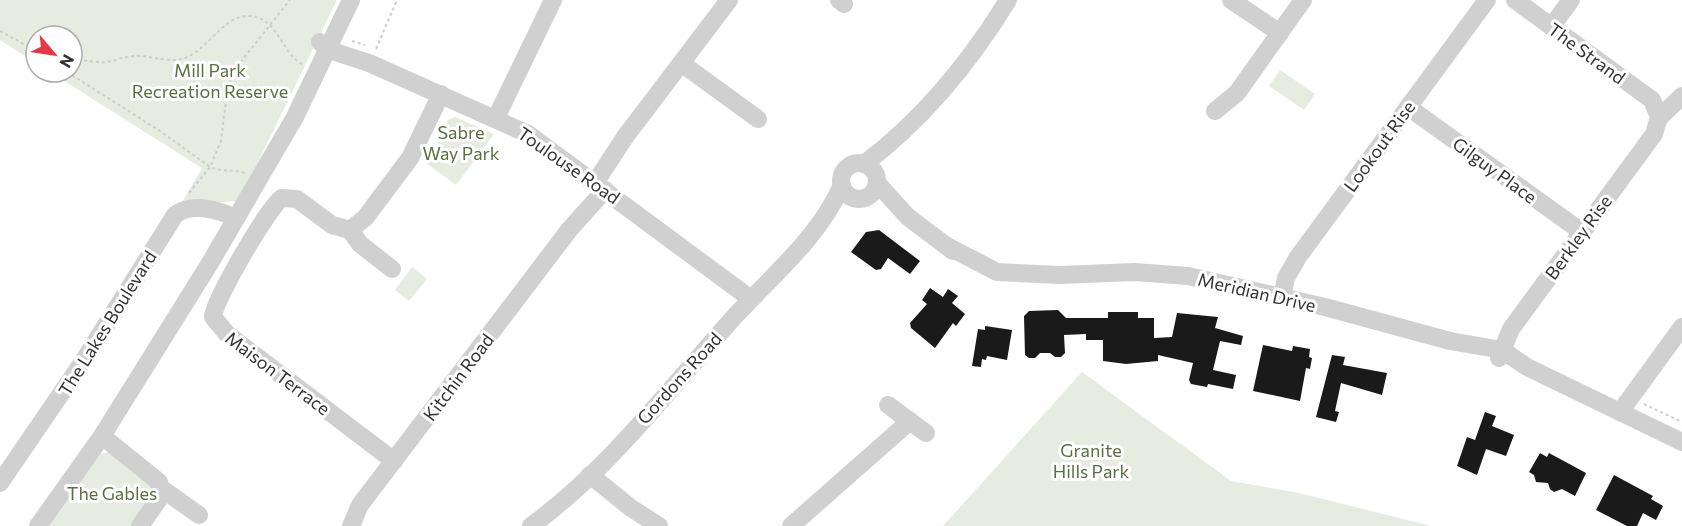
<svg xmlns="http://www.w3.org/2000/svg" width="1682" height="526" font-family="Commissioner,sans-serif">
<rect width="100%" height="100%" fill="#fff"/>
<g fill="#e6ecdf">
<polygon points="0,0 337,0 239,201 181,204 202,168 50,72 72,72 72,36 36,36 36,63 0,40"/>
<polygon points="1280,70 1315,94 1304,110 1269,86"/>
<polygon points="455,117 494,134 456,185 425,162 439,142 448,120"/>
<polygon points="412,267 427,279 409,301 395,290"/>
<polygon points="1082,372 1231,481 1299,493 1431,526 943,526"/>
<polygon points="108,452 150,482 153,495 132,526 46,526 100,454"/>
</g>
<g fill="#1a1a1a">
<polygon points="879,230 920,261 910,274 888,258 881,269 876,270 851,252 866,232"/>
<polygon points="930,288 943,297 948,289 958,296 952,303 965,314 956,326 953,323 935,348 911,328 910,323 927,304 922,300"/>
<polygon points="1058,310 1066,318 1108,318 1108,312 1138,312 1138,318 1154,318 1154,338 1172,337 1177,313 1218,317 1215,328 1243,336 1241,345 1220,341 1213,370 1236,375 1233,389 1208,384 1207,387 1191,384 1189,380 1193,363 1158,355 1158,361 1126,364 1103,361 1103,340 1086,340 1086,334 1064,335 1065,353 1061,357 1055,357 1050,353 1040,353 1035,358 1029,358 1025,355 1024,316 1029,311"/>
<polygon points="985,326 1012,330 1007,360 987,356 986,360 982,359 981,367 972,366 978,329 985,330"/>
<polygon points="1263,345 1292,351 1293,346 1310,349 1309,357 1312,358 1310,369 1306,368 1300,401 1253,391"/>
<polygon points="1332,355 1345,357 1343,365 1387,373 1382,395 1341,383 1335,411 1339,412 1336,422 1316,417"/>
<polygon points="1485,412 1496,416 1492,426 1514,435 1506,456 1486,449 1477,475 1457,466 1467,437 1475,440"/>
<polygon points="1540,453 1547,457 1549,453 1586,473 1575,496 1562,489 1554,492 1550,489 1548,483 1536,482 1534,475 1529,472"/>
<polygon points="1614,475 1653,496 1651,499 1663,506 1656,520 1643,513 1637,526 1627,526 1596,510"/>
</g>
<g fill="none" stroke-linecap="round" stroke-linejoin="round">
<g stroke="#cdcdcd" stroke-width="2" stroke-dasharray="3 3" stroke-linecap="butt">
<polyline points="0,31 36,51"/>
<polyline points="352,41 365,45"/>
<polyline points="376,49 397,0"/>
<path d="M72,59C84,60 97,63 108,62C117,60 126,56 135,56C151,55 168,64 185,58C209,49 223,15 249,16C279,17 281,55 304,65"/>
<path d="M67,72L160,131L210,167C223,173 235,168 247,174"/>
<polyline points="189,193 210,167 221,141 227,93 235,69 290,0"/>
<polyline points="1644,404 1682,422"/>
</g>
<g stroke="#d0d0d0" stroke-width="18">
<polyline points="839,0 844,4"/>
<polyline points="1231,0 1280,33"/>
<polyline points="1552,26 1571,0"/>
<polyline points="320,42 332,51 369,63 528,134 751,299"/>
<polyline points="681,63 758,119"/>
<polyline points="1408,107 1582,232"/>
<polyline points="1215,111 1237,93 1303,0"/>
<polyline points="496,118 553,0"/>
<polyline points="1659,118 1682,96"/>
<circle cx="859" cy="181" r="18"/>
<path d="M864,164C921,121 970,62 1008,0"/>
<polyline points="595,183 625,137 729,0"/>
<polyline points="877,183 908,217 953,251"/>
<polyline points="350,230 365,218 410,158 441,94"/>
<polyline points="945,245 997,272 1060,275 1135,272 1188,276 1325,307 1450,341 1502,350 1527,367 1682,442"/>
<path d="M392,269L360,244L350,230L332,225L297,199L282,198C269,206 213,302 213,317L227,334L394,461"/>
<polyline points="1282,297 1286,278 1298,257 1487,0"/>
<polyline points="1499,358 1511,329 1654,134 1659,117 1652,100 1515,0"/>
<polyline points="888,405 926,433"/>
<polyline points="1620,412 1682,327"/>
<polyline points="102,436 159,482 159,499 140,526"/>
<polyline points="590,475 631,508 659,526"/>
<path d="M0,483L84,360L175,215C192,202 219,210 236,218"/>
<polyline points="161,488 199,515"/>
<polyline points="38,526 102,436 210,263 295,117 351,0"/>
<polyline points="351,526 360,505 569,230 605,190"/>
<path d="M531,526C608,470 671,387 735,316C772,276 820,236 842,185"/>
<polyline points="791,526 910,421"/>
</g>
</g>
<g text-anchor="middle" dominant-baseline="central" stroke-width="6" stroke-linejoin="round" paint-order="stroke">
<g font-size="18" fill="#333" stroke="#fff">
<text transform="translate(1587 53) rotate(36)">The Strand</text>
<text transform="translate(1379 146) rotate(-54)">Lookout Rise</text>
<text transform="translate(569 165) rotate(35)">Toulouse Road</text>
<text transform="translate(1495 170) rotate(36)">Gilguy Place</text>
<text transform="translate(1578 237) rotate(-54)">Berkley Rise</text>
<text transform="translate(1257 292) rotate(13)">Meridian Drive</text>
<text transform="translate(107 323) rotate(-58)">The Lakes Boulevard</text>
<text transform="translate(278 373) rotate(37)">Maison Terrace</text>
<text transform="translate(458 377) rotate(-53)">Kitchin Road</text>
<text transform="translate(679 378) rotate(-48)">Gordons Road</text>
</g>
<g font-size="18" fill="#56703f" stroke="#fff">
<text x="210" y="70">Mill Park<tspan x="210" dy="21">Recreation Reserve</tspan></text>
<text x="461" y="132">Sabre<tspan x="461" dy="21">Way Park</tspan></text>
<text x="1091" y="450">Granite<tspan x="1091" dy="21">Hills Park</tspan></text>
<text x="112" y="493">The Gables</text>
</g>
</g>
<g transform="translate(54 54) rotate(119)"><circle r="28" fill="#ffffff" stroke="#adadad" stroke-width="1.5"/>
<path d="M0-4.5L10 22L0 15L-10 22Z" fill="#e63946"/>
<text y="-9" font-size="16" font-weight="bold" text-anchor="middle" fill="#333333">N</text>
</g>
</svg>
